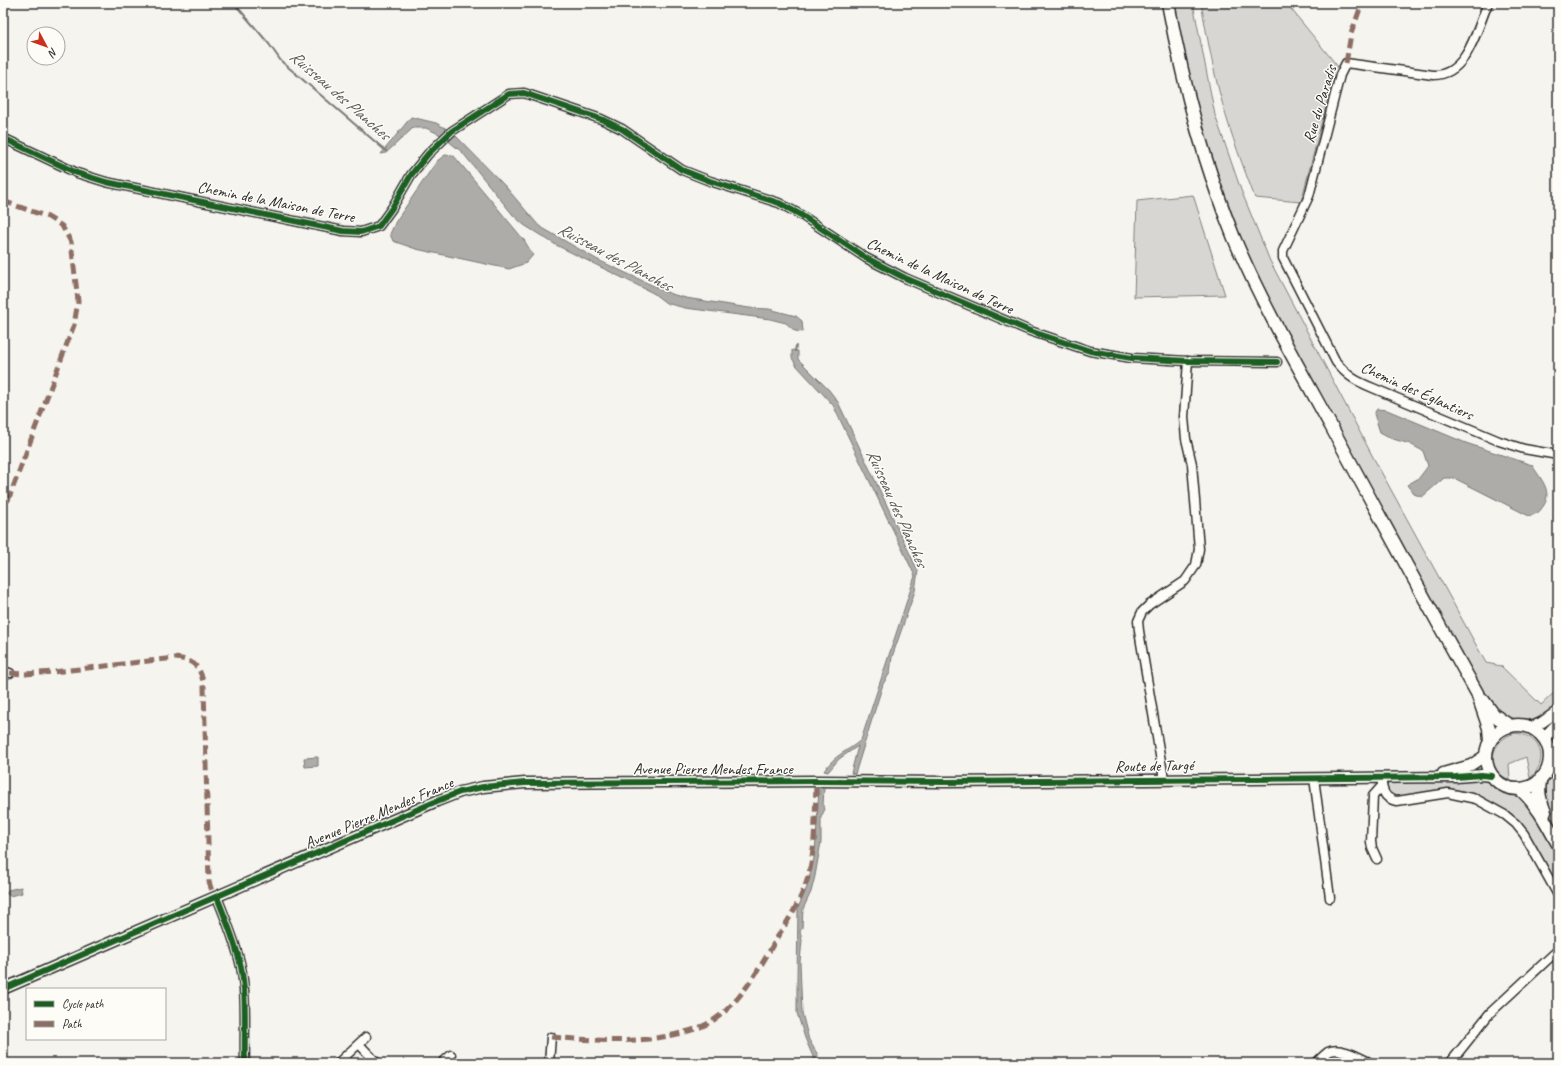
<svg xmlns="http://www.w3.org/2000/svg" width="1561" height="1066" font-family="Caveat,sans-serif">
<rect width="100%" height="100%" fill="#f5f4ef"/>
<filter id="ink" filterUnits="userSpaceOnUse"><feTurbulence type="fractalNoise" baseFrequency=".025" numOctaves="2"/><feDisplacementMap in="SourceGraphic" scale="8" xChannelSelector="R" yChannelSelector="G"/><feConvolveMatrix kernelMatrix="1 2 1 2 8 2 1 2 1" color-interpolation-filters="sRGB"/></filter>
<g filter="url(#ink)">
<g fill="#d7d6d2" stroke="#81807e">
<path d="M1174,3H1193L1215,115L1241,190L1270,261L1373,457L1486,663L1501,666L1541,705L1558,689V706L1537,720L1531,721L1507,717L1496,710L1479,684C1436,610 1396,534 1355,459C1312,380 1265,302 1233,217C1206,147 1188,77 1174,3Z"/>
<path d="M1201,3H1291V9L1339,68L1326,106L1301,202L1255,198C1243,166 1231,135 1222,102C1213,70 1207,36 1201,3Z"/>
<polygon points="1193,195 1225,295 1134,297 1137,201"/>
<polygon points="1558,730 1558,751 1553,745 1553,740"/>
<path d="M1515,733C1541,735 1550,761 1530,778L1526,757L1509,764L1510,780C1484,770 1490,740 1515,733Z"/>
<path d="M1558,768V830C1548,810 1533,783 1558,768Z"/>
<path d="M1480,780C1487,781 1491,785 1497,789C1506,795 1517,794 1526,801L1558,858V886C1548,868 1532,834 1518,820C1508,810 1495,804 1482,798C1468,792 1455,789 1440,791C1423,793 1405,801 1389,794L1386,788L1389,782Z"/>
</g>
<g fill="#adaca9" stroke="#797877">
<polygon points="411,117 436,123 447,129 441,135 426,128 413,128 386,153 381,154"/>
<polygon points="454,134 505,186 539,226 598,260 671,294 686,298 749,308 769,309 796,316 802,321 803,332 795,331 786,323 770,319 685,308 666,303 653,293 556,245 524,225 513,215 462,152 447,140"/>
<polygon points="445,155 454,156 524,240 533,255 526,263 509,269 416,249 393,241 390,234 396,221 437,161"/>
<path d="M792,350L798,351V359L829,390L838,402L918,571L915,591L892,657L890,673L883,684L855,774L851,773L858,746L839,759L828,772L824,771C835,754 847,752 861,740L915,576L833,405L796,365L792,358Z"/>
<path d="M1377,409L1387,410L1466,443L1532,465C1539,477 1553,490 1544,505C1539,513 1538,513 1529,516L1454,478H1444L1422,497L1414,494L1407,485L1419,478L1428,466L1423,451L1410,444L1393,439L1380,432L1374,414Z"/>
<polygon points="318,757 318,766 305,767 304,758"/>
<polygon points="819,787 824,787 823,806 825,809 821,817 821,842 815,876 811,892 803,909 802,928 800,931 802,940 800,962 802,1013 809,1040 818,1055 818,1063 814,1063 814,1059 805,1038 797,1013 797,980 798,908 807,887 814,858 816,841"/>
<polygon points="21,887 22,893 10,896 7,894 8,890"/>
</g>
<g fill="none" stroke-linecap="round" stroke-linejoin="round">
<g stroke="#797877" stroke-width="2">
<polyline points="234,3 269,44 281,61 386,151"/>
<polyline points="795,351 796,346"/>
</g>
<g stroke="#2b2b2b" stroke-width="11">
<g id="minor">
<path d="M1488,3C1477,29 1467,76 1433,75L1346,63L1340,75L1309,196L1283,251V258L1336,362C1348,377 1356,381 1373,388L1499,441L1524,449L1558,455"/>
<polyline points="3,138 77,173 106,182 343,231 361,232 379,226 392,208 411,175 428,154 452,131 509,94 524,93 601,119 622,129 682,170 710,181 779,203 801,215 866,258 905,278 1030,331 1090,351 1132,358 1188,361 1277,362"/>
<polyline points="3,671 10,673"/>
<path d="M1382,777C1381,789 1384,799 1397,801L1448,793L1476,799L1505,815L1516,824L1524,834L1558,895"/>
<polyline points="1314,778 1330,898"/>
<polyline points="1164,779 1139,631 1138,621 1142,612 1149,605 1185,581 1196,565 1199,549 1192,464 1186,439 1184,417 1188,361"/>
<polyline points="1377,859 1372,848 1371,842 1373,796 1381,787"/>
<path d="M217,897C226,920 236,943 241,967C247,997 244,1032 245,1063"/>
<polyline points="359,1044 377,1063"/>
<polyline points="338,1063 366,1037"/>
<polyline points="442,1063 451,1055"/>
<polyline points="549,1063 551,1037"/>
<path d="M1316,1063C1320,1059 1324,1055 1328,1052C1341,1046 1360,1058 1371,1063"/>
<polyline points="1450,1063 1490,1013 1558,950"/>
</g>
</g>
<g stroke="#2b2b2b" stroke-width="13">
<g id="tertiary">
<polyline points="1530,728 1541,723 1558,711"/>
<polyline points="1546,742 1550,731 1558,723"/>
<polyline points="1549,753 1558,756"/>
<polyline points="1548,768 1558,764"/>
<polyline points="1443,773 1471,765 1486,755"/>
<polyline points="3,989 437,801 460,792 483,787 525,783 816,781 946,782 1456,777 1481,775 1492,776"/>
</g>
</g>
<g stroke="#2b2b2b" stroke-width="15">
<g id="primary">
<path d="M1168,3C1183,83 1203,162 1234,238C1262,304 1298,366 1332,428C1380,517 1428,606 1477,693L1489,728L1490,741"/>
<polyline points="1483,700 1494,715 1510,726"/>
<circle cx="1518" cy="757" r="32"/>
<path d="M1541,778C1537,791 1540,800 1545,812"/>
<path d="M1520,789C1537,804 1547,824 1558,844"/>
</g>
</g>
<use href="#minor" stroke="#fdfcf7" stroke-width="8"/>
<use href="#tertiary" stroke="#fdfcf7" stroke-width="10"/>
<use href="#primary" stroke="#fdfcf7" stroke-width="12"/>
<g stroke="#8d6e63" stroke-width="5" stroke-dasharray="10 5" stroke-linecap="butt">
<polyline points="1346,63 1351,34 1362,3"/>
<polyline points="3,201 48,217 62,226 71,242 78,301 74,325 9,498 3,509"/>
<path d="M10,673L25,674L53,672L175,658C195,660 201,667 204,687L209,882L212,891L217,897"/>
<path d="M551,1037C601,1041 646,1045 695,1029C734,1017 759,969 778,936C790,918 802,898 808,877C816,846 815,813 816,781"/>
</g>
<g stroke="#fdfcf7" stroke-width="8">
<g id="cycleway">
<polyline points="3,138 77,173 106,182 343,231 361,232 379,226 392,208 411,175 428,154 452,131 509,94 524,93 601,119 622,129 682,170 710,181 779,203 801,215 866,258 905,278 1030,331 1090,351 1132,358 1188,361 1277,362"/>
<path d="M217,897C226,920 236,943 241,967C247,997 244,1032 245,1063"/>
<polyline points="3,989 437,801 460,792 483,787 525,783 816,781 946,782 1456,777 1481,775 1492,776"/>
</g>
</g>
<use href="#cycleway" stroke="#1b5e20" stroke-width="6"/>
</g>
</g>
<g text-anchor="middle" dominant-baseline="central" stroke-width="3" stroke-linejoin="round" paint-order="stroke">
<g font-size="16" fill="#2b2b2b" stroke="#fdfcf7">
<text transform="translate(1320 104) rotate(-73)">Rue du Paradis</text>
<text transform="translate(276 202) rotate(11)">Chemin de la Maison de Terre</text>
<text transform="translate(940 276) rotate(25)">Chemin de la Maison de Terre</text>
<text transform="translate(1417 391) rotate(24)">Chemin des Églantiers</text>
<text transform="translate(1154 766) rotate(-1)">Route de Targé</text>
<text x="713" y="769">Avenue Pierre Mendes France</text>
<text transform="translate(379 813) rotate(-23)">Avenue Pierre Mendes France</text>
</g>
<g font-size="17" font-style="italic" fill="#585857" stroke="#fdfcf7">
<text transform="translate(340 95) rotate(41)">Ruisseau des Planches</text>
<text transform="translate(615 257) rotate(28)">Ruisseau des Planches</text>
<text transform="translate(897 508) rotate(66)">Ruisseau des Planches</text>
</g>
</g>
<rect width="1561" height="1066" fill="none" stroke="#fdfcf7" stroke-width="16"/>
<rect x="8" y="8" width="1545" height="1050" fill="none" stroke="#2b2b2b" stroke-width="1.5" filter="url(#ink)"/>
<rect x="26" y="988" width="140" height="52" fill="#fdfcf7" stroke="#a9a8a5"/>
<rect x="34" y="1001" width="20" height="6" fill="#1b5e20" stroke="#a9a8a5"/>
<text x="62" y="1008" font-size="12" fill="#2b2b2b">Cycle path</text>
<rect x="34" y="1021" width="20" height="6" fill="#8d6e63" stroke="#a9a8a5"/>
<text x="62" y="1028" font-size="12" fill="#2b2b2b">Path</text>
<g transform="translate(46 46) rotate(131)"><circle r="19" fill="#fdfcf7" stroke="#a9a8a5"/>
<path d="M0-3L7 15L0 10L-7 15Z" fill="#c8321e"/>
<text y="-6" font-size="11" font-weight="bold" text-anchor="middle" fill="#2b2b2b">N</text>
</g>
</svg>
